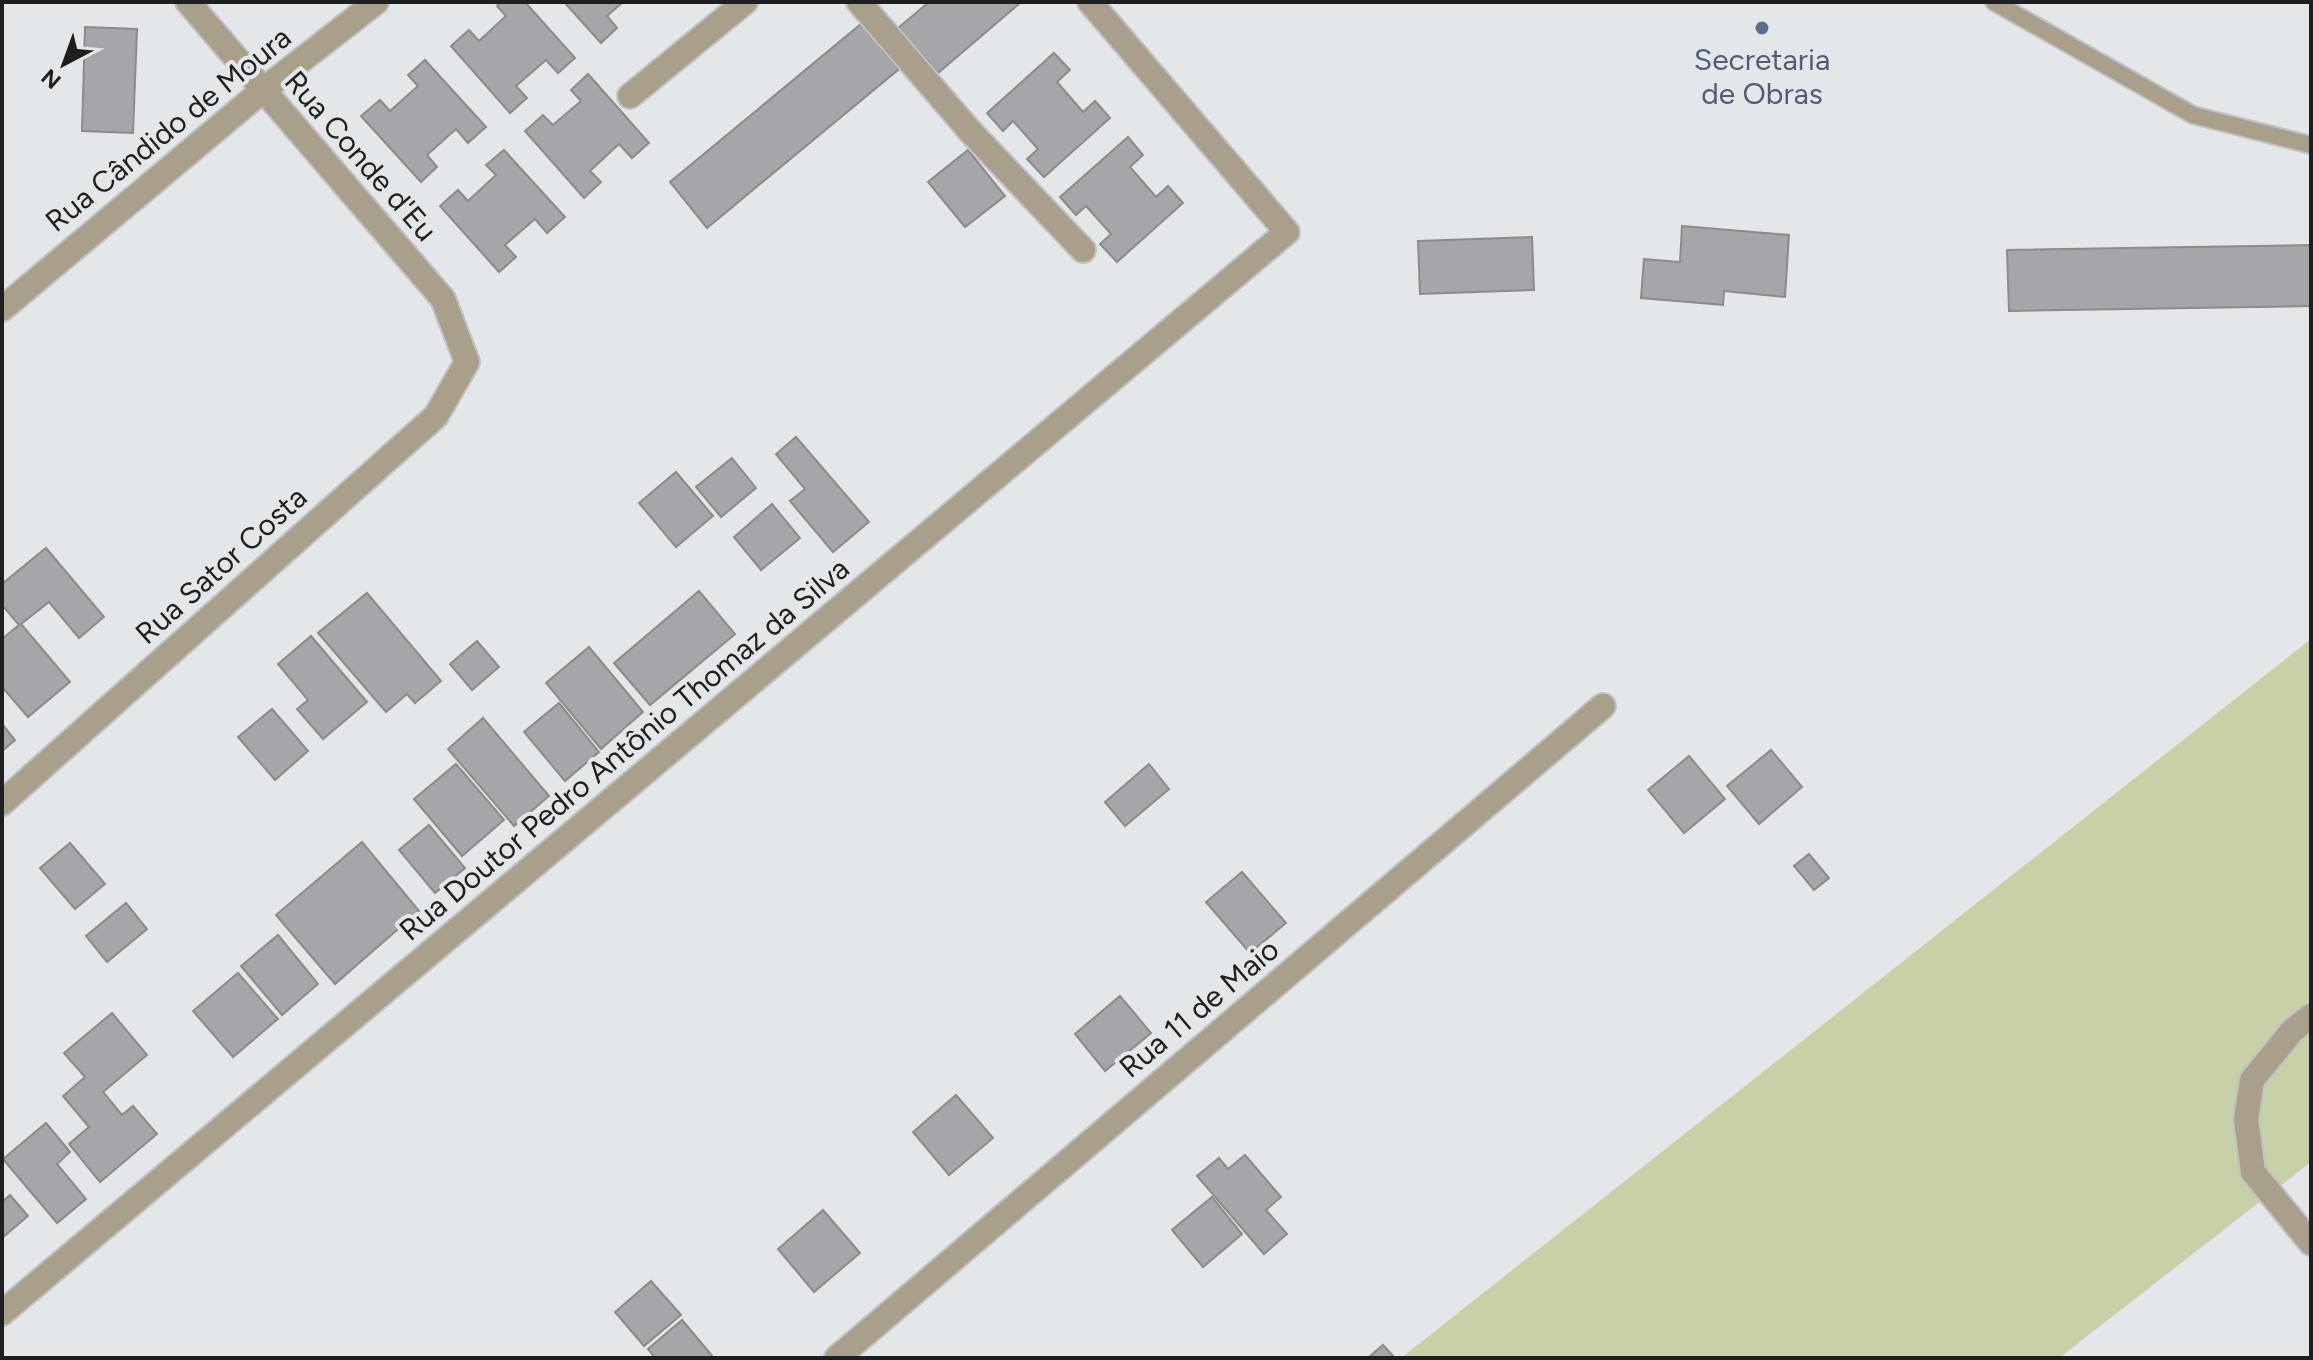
<svg xmlns="http://www.w3.org/2000/svg" width="2313" height="1360" font-family="Figtree,sans-serif">
<rect width="100%" height="100%" fill="#e4e7e9"/>
<polygon fill="#c7d0a7" points="2311,639 2311,1162 2059,1358 1401,1358"/>
<g fill="#a4a6a9" stroke="#898b8d" stroke-width="2">
<polygon points="501,2 525,2 575,58 558,73 546,60 516,86 527,98 510,113 451,46 469,30 479,41 506,16 497,6"/>
<polygon points="564,2 623,2 607,16 617,28 601,43"/>
<polygon points="929,2 1019,2 1020,3 938,73 898,28"/>
<polygon points="861,24 899,69 707,228 670,182"/>
<polygon points="85,27 137,29 133,133 82,131"/>
<polygon points="1054,53 1070,70 1057,82 1083,112 1095,101 1110,118 1044,177 1027,159 1038,149 1013,121 1003,131 987,113"/>
<polygon points="425,60 486,127 468,143 456,129 427,155 437,167 421,182 361,116 380,100 390,111 418,86 408,75"/>
<polygon points="588,74 649,143 632,158 619,144 590,171 601,182 584,198 525,131 543,115 553,125 581,101 571,90"/>
<polygon points="1128,137 1143,155 1130,167 1156,197 1168,186 1183,203 1117,262 1100,244 1111,234 1086,206 1076,215 1060,197"/>
<polygon points="504,150 565,217 547,233 535,219 505,245 516,257 499,272 440,206 458,190 468,201 496,175 486,165"/>
<polygon points="968,150 1005,196 965,227 928,182"/>
<polygon points="1682,226 1789,235 1785,297 1724,291 1723,305 1641,298 1644,259 1680,262"/>
<polygon points="1532,237 1534,290 1420,294 1418,241"/>
<polygon points="2311,245 2311,306 2009,311 2007,250"/>
<polygon points="796,437 869,522 833,552 790,501 805,489 776,454"/>
<polygon points="732,458 756,488 721,517 696,487"/>
<polygon points="676,472 713,516 676,547 639,503"/>
<polygon points="772,504 800,538 761,570 734,537"/>
<polygon points="46,548 104,617 79,638 49,602 21,624 70,682 28,717 2,687 2,639 19,625 2,605 2,584"/>
<polygon points="699,591 735,634 650,705 614,663"/>
<polygon points="367,593 441,681 415,703 407,694 386,712 318,633"/>
<polygon points="311,636 367,702 323,739 297,709 308,700 278,664"/>
<polygon points="477,641 499,667 472,690 450,664"/>
<polygon points="589,647 643,712 601,749 546,683"/>
<polygon points="559,703 599,752 565,781 524,732"/>
<polygon points="272,709 308,751 275,780 238,737"/>
<polygon points="483,718 549,796 514,826 448,749"/>
<polygon points="2,724 15,740 2,751"/>
<polygon points="1771,750 1802,787 1759,824 1727,786"/>
<polygon points="1689,756 1725,799 1684,833 1648,790"/>
<polygon points="456,764 504,820 462,856 414,799"/>
<polygon points="1149,764 1169,789 1125,826 1105,802"/>
<polygon points="429,825 465,868 435,893 399,850"/>
<polygon points="362,842 419,911 335,984 276,915"/>
<polygon points="70,843 105,884 75,909 40,868"/>
<polygon points="1809,854 1829,878 1814,890 1794,866"/>
<polygon points="1242,872 1286,923 1250,953 1206,902"/>
<polygon points="126,903 147,929 107,962 86,936"/>
<polygon points="278,935 318,984 282,1015 241,966"/>
<polygon points="238,973 278,1019 233,1057 193,1011"/>
<polygon points="1120,996 1151,1033 1105,1071 1075,1034"/>
<polygon points="112,1013 147,1055 103,1092 122,1115 133,1106 157,1134 100,1182 69,1144 89,1127 63,1096 85,1077 64,1053"/>
<polygon points="956,1095 993,1138 949,1175 913,1132"/>
<polygon points="46,1123 70,1152 57,1164 86,1199 57,1223 3,1159"/>
<polygon points="1245,1155 1281,1197 1266,1210 1287,1234 1264,1254 1197,1176 1219,1158 1228,1169"/>
<polygon points="10,1195 28,1216 2,1238 2,1202"/>
<polygon points="1212,1197 1242,1234 1203,1267 1172,1230"/>
<polygon points="823,1210 860,1253 814,1292 778,1249"/>
<polygon points="651,1281 681,1315 644,1346 615,1312"/>
<polygon points="682,1320 714,1358 655,1358 648,1349"/>
<polygon points="1383,1345 1395,1358 1368,1358"/>
</g>
<g fill="none" stroke-linecap="round" stroke-linejoin="round">
<g stroke="#c0c3c5" stroke-width="20">
<polyline id="lane" points="1994,2 2193,115 2311,145"/>
</g>
<g stroke="#c0c3c5" stroke-width="28">
<g id="street">
<polyline points="859,2 969,130 1083,250"/>
<polyline points="630,96 745,2"/>
<polyline points="2,309 262,91 376,2"/>
<polyline points="2,803 436,416 467,362 443,299 188,2"/>
<polyline points="2311,1016 2292,1031 2252,1080 2246,1119 2253,1172 2311,1243"/>
<polyline points="2,1313 1287,232 1090,2"/>
<polyline points="837,1358 1603,706"/>
</g>
</g>
<use href="#lane" stroke="#aa9f8b" stroke-width="16"/>
<use href="#street" stroke="#aa9f8b" stroke-width="24"/>
</g>
<circle fill="#5c6f8a" stroke="#e4e7e9" stroke-width="3" cx="1762" cy="28" r="8"/>
<g text-anchor="middle" dominant-baseline="central" stroke-width="8" stroke-linejoin="round" paint-order="stroke">
<g font-size="30" fill="#4e5e75" stroke="#e4e7e9">
<text x="1762" y="59">Secretaria<tspan x="1762" dy="34">de Obras</tspan></text>
</g>
<g font-size="30" fill="#1e1f20" stroke="#e4e7e9">
<text transform="translate(168 129) rotate(-39)">Rua Cândido de Moura</text>
<text transform="translate(361 156) rotate(49)">Rua Conde d'Eu</text>
<text transform="translate(221 565) rotate(-42)">Rua Sator Costa</text>
<text transform="translate(624 749) rotate(-40)">Rua Doutor Pedro Antônio Thomaz da Silva</text>
<text transform="translate(1199 1008) rotate(-40)">Rua 11 de Maio</text>
</g>
</g>
<rect width="2313" height="1360" fill="none" stroke="#1e1f20" stroke-width="8"/>
<g transform="translate(64 64) rotate(221)" stroke="#e4e7e9" stroke-width="6" paint-order="stroke">
<path d="M0-6L14 30L0 20L-14 30Z" fill="#1e1f20"/>
<text y="-12" font-size="22" font-weight="bold" text-anchor="middle" fill="#1e1f20">N</text>
</g>
</svg>
